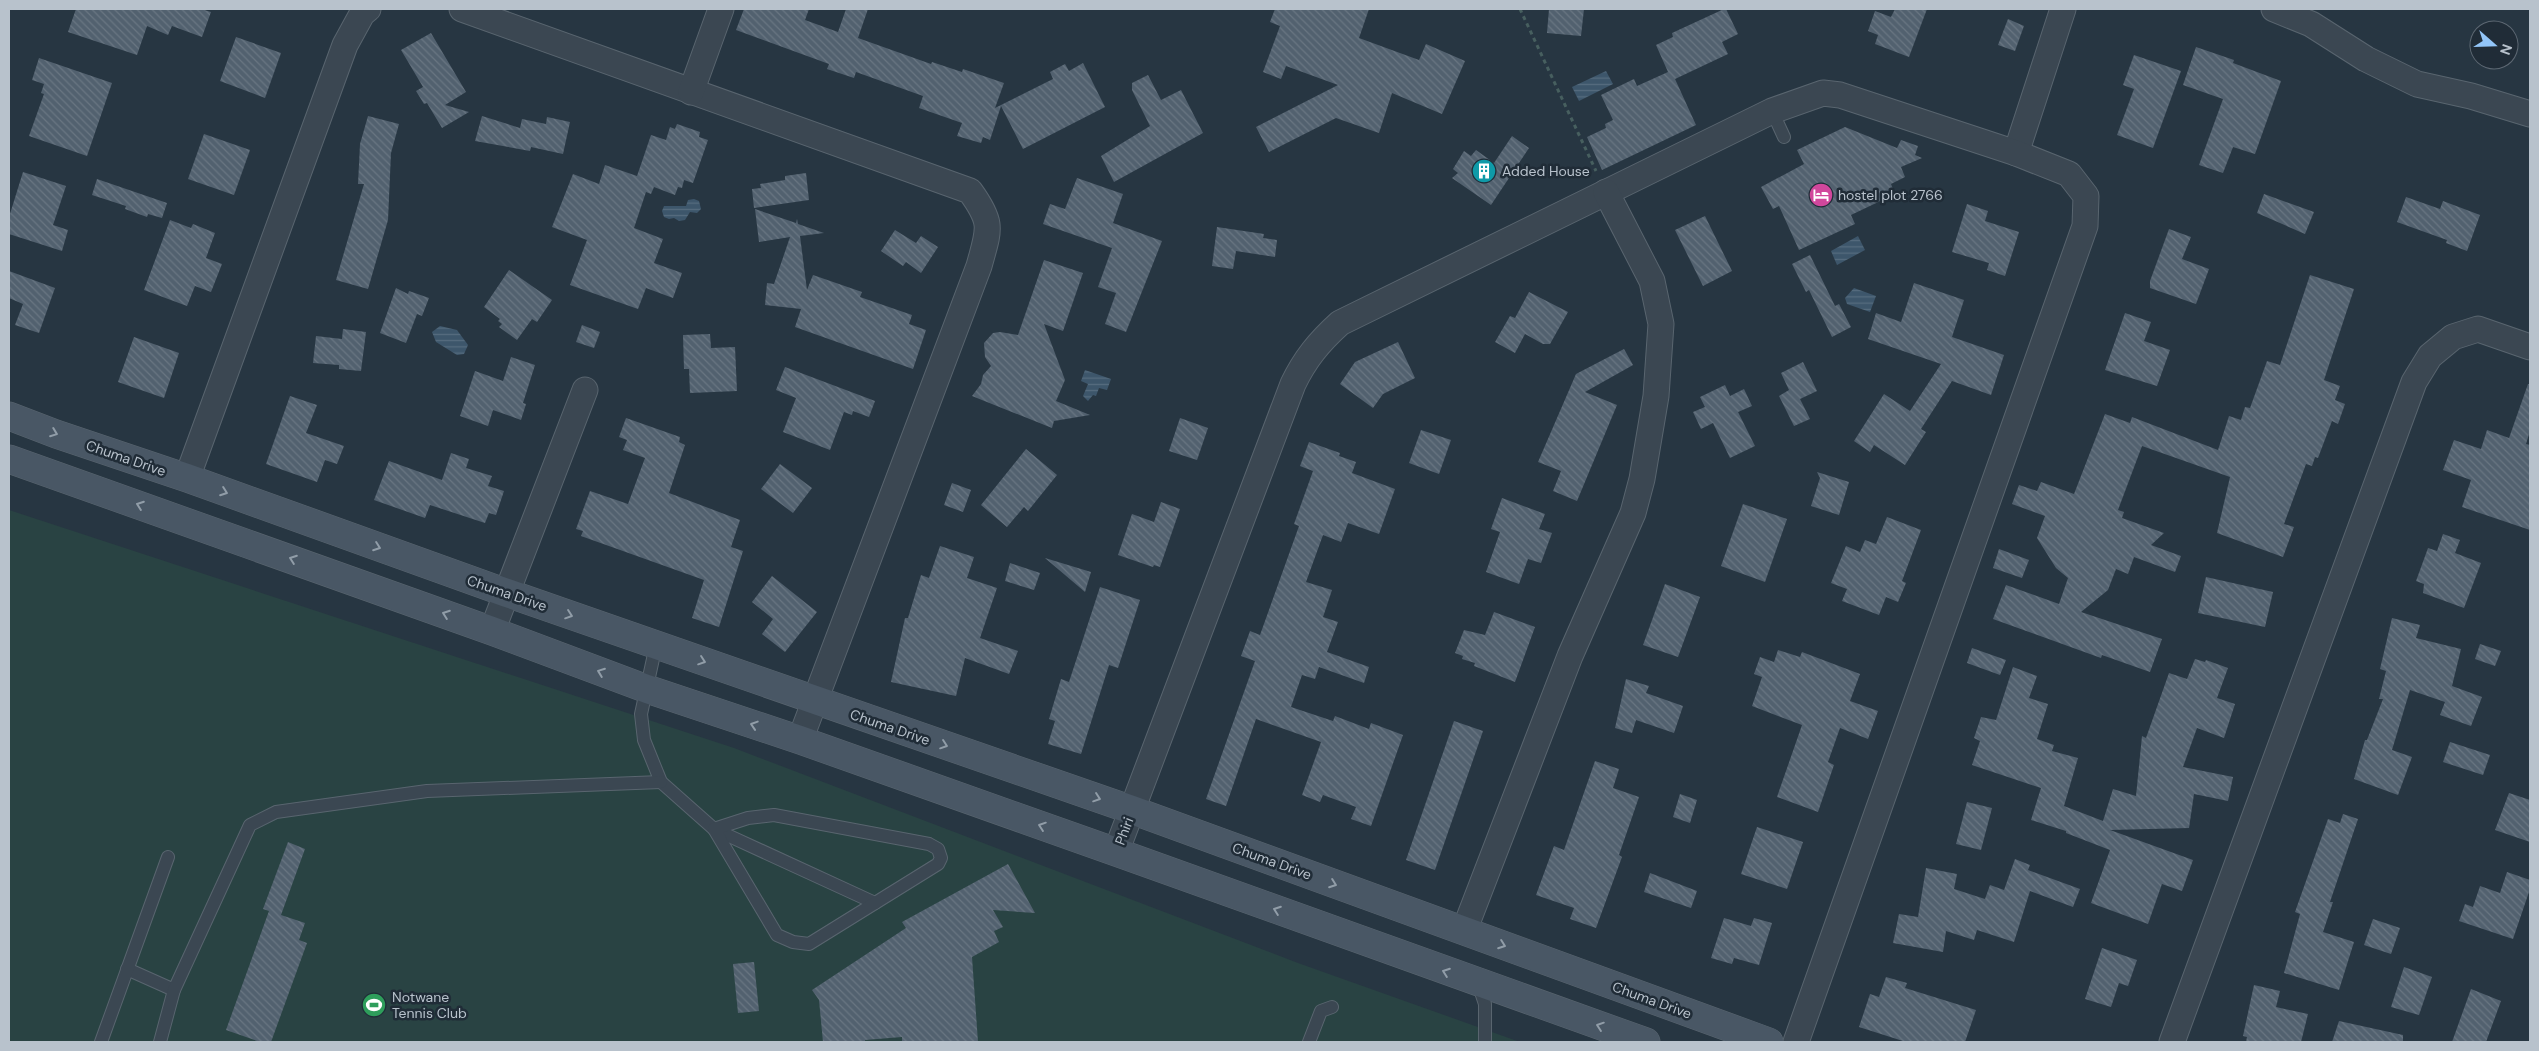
<svg xmlns="http://www.w3.org/2000/svg" width="2539" height="1051" font-family="'DM Sans',sans-serif">
<defs>
<pattern id="water-rules" width="6" height="5" patternUnits="userSpaceOnUse" patternTransform="scale(1.25)"><rect width="6" height="5" fill="#3d566b"/><path d="M0 2.5h6" fill="none" stroke="#576d7f"/></pattern>
<pattern id="building-back-hatch" width="6" height="6" patternUnits="userSpaceOnUse" patternTransform="scale(1.25)"><rect width="6" height="6" fill="#52616f"/><path d="M-1 5l2 2M0 0l6 6M5-1l2 2" fill="none" stroke="#697682"/></pattern>
</defs>
<rect width="100%" height="100%" fill="#273642"/>
<polygon fill="#294343" points="9,510 734,748 1298,963 1520,1042 9,1042"/>
<g fill="url(#water-rules)">
<polygon points="1606,71 1613,84 1579,101 1572,87"/>
<polygon points="694,199 699,201 701,209 697,213 690,212 685,220 679,221 674,218 669,219 664,217 662,211 664,206 686,206 688,200"/>
<polygon points="1858,236 1865,250 1837,265 1831,251"/>
<polygon points="1854,288 1876,296 1870,312 1847,304 1845,298"/>
<polygon points="440,326 457,330 468,345 464,354 457,355 436,342 432,332"/>
<polygon points="1085,370 1111,379 1107,390 1099,388 1096,396 1093,395 1088,401 1083,396 1088,384 1081,381"/>
</g>
<g fill="url(#building-back-hatch)">
<polygon points="76,9 201,9 211,12 202,37 172,26 168,35 147,26 137,55 68,32"/>
<polygon points="744,9 809,9 805,20 838,32 846,9 868,9 858,38 931,64 932,62 962,72 963,69 1004,83 995,108 1053,79 1050,72 1065,64 1069,71 1083,63 1105,107 1023,149 1001,106 990,140 983,137 981,143 957,136 962,123 919,108 923,96 856,72 854,78 827,69 829,64 736,30"/>
<polygon points="1275,9 1369,9 1359,38 1419,60 1426,44 1465,61 1442,114 1392,93 1379,133 1336,118 1269,152 1256,127 1338,85 1286,66 1281,79 1263,72 1280,26 1270,22"/>
<polygon points="1549,9 1584,9 1581,36 1547,33"/>
<polygon points="1724,9 1726,9 1738,34 1722,42 1728,54 1675,79 1696,125 1602,170 1587,137 1606,128 1605,124 1613,120 1601,95 1634,79 1637,86 1668,72 1656,45 1673,37 1672,33"/>
<polygon points="1895,9 1927,9 1909,57 1875,44 1878,35 1868,31 1875,11 1891,17"/>
<polygon points="2008,19 2024,26 2015,51 1998,45"/>
<polygon points="431,33 466,92 445,105 469,112 442,128 427,103 424,104 416,91 423,87 401,50"/>
<polygon points="236,37 281,53 265,98 220,81"/>
<polygon points="2196,47 2234,60 2233,63 2281,81 2255,154 2233,147 2223,173 2199,165 2223,99 2183,85"/>
<polygon points="2134,55 2181,71 2153,148 2117,135 2134,89 2123,85"/>
<polygon points="39,58 112,83 87,156 29,136 44,94 41,93 44,84 32,80"/>
<polygon points="1148,75 1161,100 1181,90 1203,133 1114,182 1101,156 1150,126 1132,90 1132,83"/>
<polygon points="368,116 399,124 391,153 388,220 368,289 336,280 364,184 358,184 360,144"/>
<polygon points="482,116 520,128 522,119 546,124 547,117 570,122 563,154 531,147 530,151 475,141"/>
<polygon points="677,124 700,132 699,137 708,140 693,183 684,180 682,188 678,187 675,195 654,187 651,194 646,192 634,228 663,239 654,263 682,273 673,298 646,288 638,309 570,285 587,240 552,227 573,174 599,184 605,165 637,176 651,135 666,140 670,127 675,129"/>
<polygon points="1845,127 1897,148 1901,140 1918,146 1915,155 1922,158 1901,167 1905,177 1891,184 1895,194 1851,215 1855,224 1799,250 1779,206 1773,209 1761,187 1804,164 1797,150"/>
<polygon points="204,134 250,150 234,195 188,179"/>
<polygon points="1512,136 1529,148 1491,205 1452,178 1458,173 1453,169 1464,151 1471,156 1476,150 1494,163"/>
<polygon points="23,172 66,186 53,225 68,230 62,251 9,234 9,217"/>
<polygon points="806,173 809,200 754,208 752,189 761,188 760,184 785,180 785,176"/>
<polygon points="1077,178 1123,194 1113,223 1162,241 1126,332 1105,324 1116,293 1098,287 1112,248 1043,224 1050,204 1065,209"/>
<polygon points="97,179 167,203 162,218 148,214 147,217 125,209 126,206 92,195"/>
<polygon points="2264,194 2314,212 2305,234 2257,213"/>
<polygon points="2406,197 2440,209 2443,201 2480,215 2467,251 2446,243 2447,240 2397,222"/>
<polygon points="1967,204 1988,211 1985,221 2019,232 2005,276 1987,270 1989,263 1952,252"/>
<polygon points="755,209 796,223 797,219 798,224 824,233 800,236 807,290 813,275 862,292 860,297 912,315 909,324 926,330 913,369 795,327 801,309 765,305 767,283 774,284 790,237 759,242"/>
<polygon points="1705,216 1732,271 1703,286 1675,230"/>
<polygon points="170,220 191,228 193,224 215,233 206,258 222,264 211,292 195,286 187,306 144,290"/>
<polygon points="1217,227 1264,234 1263,238 1277,240 1275,257 1236,251 1233,269 1212,266"/>
<polygon points="2169,229 2191,237 2182,259 2209,269 2196,304 2150,288 2150,281"/>
<polygon points="895,230 916,243 921,236 938,247 921,273 906,262 903,266 881,251"/>
<polygon points="1810,255 1835,306 1839,304 1851,327 1832,337 1809,290 1806,292 1792,264"/>
<polygon points="1044,260 1083,273 1063,331 1044,324 1065,380 1056,401 1090,415 1054,421 1052,428 972,396 981,384 983,375 991,366 985,357 984,343 993,333 1000,332 1018,335"/>
<polygon points="509,270 552,300 537,322 532,319 517,340 499,327 502,324 498,321 500,319 484,307"/>
<polygon points="9,271 55,288 39,333 15,325 23,304 9,298"/>
<polygon points="2310,275 2354,289 2324,380 2340,386 2335,400 2345,404 2338,424 2332,421 2318,458 2315,457 2312,466 2306,464 2284,524 2294,527 2283,557 2217,533 2230,477 2142,446 2118,510 2124,512 2122,518 2164,533 2151,545 2181,556 2175,572 2134,557 2128,574 2116,569 2108,590 2081,612 2162,639 2150,672 2102,655 2101,658 1993,619 2006,585 2059,604 2068,578 2056,568 2037,538 2045,516 2012,504 2019,485 2037,491 2041,482 2074,494 2105,414 2130,423 2132,417 2218,450 2229,416 2241,420 2245,407 2250,408 2267,361 2280,365"/>
<polygon points="1914,283 1964,300 1952,337 2004,355 1991,395 1952,381 1921,429 1926,432 1905,465 1874,445 1870,452 1854,441 1884,394 1910,411 1941,364 1868,339 1876,313 1901,322"/>
<polygon points="396,288 408,294 409,291 429,298 422,316 417,314 406,343 380,333"/>
<polygon points="1529,292 1568,312 1550,344 1543,344 1525,334 1515,353 1495,342 1510,316 1515,318"/>
<polygon points="2125,313 2151,322 2144,341 2170,350 2157,386 2105,370"/>
<polygon points="582,325 600,332 594,348 576,342"/>
<polygon points="343,329 366,332 361,371 339,369 339,365 313,363 316,336 342,339"/>
<polygon points="710,334 711,348 735,347 737,391 690,393 689,369 684,369 683,335"/>
<polygon points="134,337 179,353 164,398 118,382"/>
<polygon points="1398,342 1415,378 1383,394 1373,408 1340,384 1355,362"/>
<polygon points="1624,349 1633,365 1585,392 1617,405 1577,501 1553,491 1561,471 1538,462 1576,374"/>
<polygon points="511,357 535,365 523,403 526,404 521,420 493,410 488,426 460,416 475,371 503,381"/>
<polygon points="1803,362 1817,391 1800,399 1810,419 1794,426 1779,396 1789,390 1781,373"/>
<polygon points="785,367 875,401 869,417 853,411 852,415 844,412 830,450 783,432 796,398 776,390"/>
<polygon points="2528,384 2530,384 2530,431 2526,444 2530,445 2530,530 2462,507 2471,480 2443,470 2454,440 2481,449 2487,430 2509,438"/>
<polygon points="1725,385 1730,396 1744,389 1752,406 1738,412 1755,446 1730,458 1713,423 1701,429 1693,412 1705,407 1700,397"/>
<polygon points="290,396 317,405 306,433 344,446 337,464 325,460 317,482 266,464"/>
<polygon points="626,418 680,437 679,442 685,445 669,493 740,520 731,547 743,551 719,627 692,618 704,580 581,536 583,531 576,529 590,491 628,504 645,458 623,450 627,440 619,437"/>
<polygon points="1180,418 1208,428 1197,460 1169,451"/>
<polygon points="1421,430 1451,440 1439,474 1409,463"/>
<polygon points="1309,442 1340,453 1339,456 1356,462 1352,473 1395,489 1379,534 1348,523 1341,542 1323,535 1306,582 1332,590 1323,617 1338,622 1327,652 1369,667 1364,683 1319,667 1315,679 1302,675 1291,707 1333,721 1335,716 1369,729 1371,723 1403,735 1371,826 1351,819 1356,807 1323,795 1320,802 1302,795 1321,742 1256,719 1226,806 1206,799 1255,661 1241,656 1250,631 1260,635 1299,526 1294,524 1313,471 1300,466"/>
<polygon points="1026,449 1057,475 1028,511 1024,507 1007,527 981,505"/>
<polygon points="451,453 469,459 466,468 492,476 488,486 504,491 496,515 489,513 485,523 430,505 425,518 374,500 389,461 442,480"/>
<polygon points="780,464 812,488 793,513 761,489"/>
<polygon points="1817,472 1849,482 1839,515 1811,506 1820,478"/>
<polygon points="952,483 971,490 963,512 944,505"/>
<polygon points="1502,498 1545,514 1539,529 1552,533 1541,563 1528,559 1519,584 1486,572 1500,532 1491,529"/>
<polygon points="1161,502 1180,509 1160,567 1154,565 1153,567 1118,555 1132,514 1154,522"/>
<polygon points="1743,504 1787,519 1765,582 1721,566"/>
<polygon points="1887,517 1921,530 1902,581 1906,583 1898,602 1886,597 1879,615 1842,601 1847,589 1831,583 1846,546 1860,552 1865,540 1876,544"/>
<polygon points="2443,534 2460,540 2455,553 2481,563 2464,608 2423,593 2424,584 2416,581 2428,548 2437,551"/>
<polygon points="940,546 974,557 967,578 997,588 980,638 1018,651 1009,674 965,658 956,696 891,682 905,618 908,618 921,575 929,578"/>
<polygon points="1999,549 2029,560 2022,578 1993,568"/>
<polygon points="1045,558 1091,572 1085,592"/>
<polygon points="1010,563 1040,573 1034,590 1005,581"/>
<polygon points="772,576 817,612 785,652 762,634 773,619 752,602"/>
<polygon points="2206,577 2273,592 2265,627 2198,613"/>
<polygon points="1665,584 1700,597 1678,657 1643,645"/>
<polygon points="1100,587 1140,600 1118,668 1109,665 1081,754 1048,744 1055,721 1049,719 1061,679 1069,682"/>
<polygon points="1494,612 1535,627 1515,682 1474,666 1475,663 1462,659 1463,656 1455,653 1464,630 1485,635"/>
<polygon points="2392,618 2420,625 2416,638 2461,649 2452,686 2482,697 2471,726 2440,715 2445,702 2410,690 2392,750 2412,757 2398,795 2354,779 2365,740 2367,740 2383,699 2379,699 2386,671 2380,669"/>
<polygon points="2480,644 2501,651 2495,666 2475,659"/>
<polygon points="1972,648 2006,660 2000,675 1967,663"/>
<polygon points="1778,650 1800,657 1802,652 1860,674 1850,701 1878,711 1868,739 1840,728 1828,762 1834,765 1818,812 1777,797 1802,725 1752,706 1762,677 1754,674 1760,657 1774,662"/>
<polygon points="2195,659 2205,662 2206,660 2228,668 2217,698 2235,704 2224,738 2197,728 2183,767 2233,777 2228,801 2194,794 2189,828 2110,830 2193,860 2182,891 2162,884 2148,924 2091,903 2110,850 2066,833 2066,831 2031,820 2041,788 1972,765 1980,741 1974,738 1981,717 1996,720 2013,667 2037,676 2029,698 2048,704 2037,739 2054,745 2052,751 2078,758 2064,806 2103,821 2113,789 2136,796 2142,736 2146,738 2169,673 2187,679"/>
<polygon points="1626,679 1649,686 1646,693 1683,706 1674,733 1636,720 1632,733 1615,728"/>
<polygon points="1454,721 1483,731 1435,870 1406,860"/>
<polygon points="2450,742 2490,755 2483,775 2443,762"/>
<polygon points="1595,761 1619,769 1613,788 1639,797 1619,855 1622,857 1596,928 1570,919 1574,908 1536,895 1554,846 1564,850"/>
<polygon points="2509,793 2530,800 2530,842 2495,830"/>
<polygon points="1680,794 1697,800 1690,823 1673,817"/>
<polygon points="1967,802 1992,808 1981,850 1956,844"/>
<polygon points="2343,814 2358,819 2330,902 2333,902 2323,932 2354,942 2339,990 2284,973 2300,914 2295,912 2328,819 2340,823"/>
<polygon points="1757,827 1803,842 1787,889 1741,874"/>
<polygon points="288,842 305,849 281,915 305,923 299,940 307,943 271,1042 260,1042 226,1030 269,911 263,909"/>
<polygon points="2015,859 2030,865 2028,870 2080,889 2073,907 2030,891 2014,942 1977,930 1974,940 1946,931 1943,952 1893,943 1899,914 1918,917 1926,868 1957,874 1954,889 1985,899 1990,885 2004,890"/>
<polygon points="1008,864 1035,913 993,910 1003,927 994,931 999,942 972,957 978,1042 902,1042 902,1037 865,1040 865,1042 823,1042 819,1000 812,990 906,928 902,922"/>
<polygon points="2507,872 2530,880 2530,889 2513,939 2459,921 2465,904 2473,907 2480,886 2500,893"/>
<polygon points="1650,873 1697,891 1691,908 1644,892"/>
<polygon points="1724,918 1751,926 1754,918 1772,923 1759,965 1734,958 1732,964 1711,958"/>
<polygon points="2373,919 2400,928 2391,954 2364,945"/>
<polygon points="2102,948 2137,960 2128,986 2119,983 2111,1007 2085,999"/>
<polygon points="754,962 759,1011 738,1013 733,964"/>
<polygon points="2404,967 2432,977 2419,1015 2391,1007"/>
<polygon points="1886,977 1907,983 1905,988 1976,1010 1965,1042 1906,1042 1859,1027 1870,994 1879,997"/>
<polygon points="2254,985 2280,991 2276,1007 2308,1014 2301,1042 2246,1042 2247,1037 2243,1036"/>
<polygon points="2471,989 2501,1001 2486,1042 2452,1042"/>
<polygon points="2339,1021 2403,1035 2403,1042 2332,1042"/>
</g>
<g fill="none" stroke-linecap="round" stroke-linejoin="round">
<g stroke="#59656f" stroke-width="14">
<g id="service">
<polyline points="1772,111 1784,137"/>
<polyline points="656,645 641,714 644,740 661,782 714,829 875,903"/>
<polygon points="774,815 929,844 938,849 941,858 938,864 809,944 793,942 777,935 714,829 748,818"/>
<polyline points="127,969 174,990"/>
<polyline points="1478,983 1485,1004 1485,1042"/>
<polyline points="101,1042 168,857"/>
<polyline points="160,1042 174,990 250,825 276,812 427,791 661,782"/>
<polyline points="1309,1042 1321,1011 1332,1007"/>
</g>
</g>
<g stroke="#59656f" stroke-width="27">
<g id="minor">
<path d="M462,9L970,191C994,224 989,229 979,266L800,740"/>
<polyline points="2274,9 2311,24 2366,59 2417,84 2471,96 2530,114"/>
<polyline points="691,92 721,9"/>
<polyline points="2016,153 2063,9"/>
<polyline points="187,478 345,45 362,14 368,9"/>
<polyline points="492,631 585,390"/>
<path d="M1116,852L1293,384C1305,359 1319,342 1340,323L1772,111L1823,93L1840,95L2016,153L2069,174L2086,196L2085,226L1796,1042"/>
<polyline points="1464,931 1570,656 1633,513 1642,479 1656,396 1661,324 1652,281 1606,192"/>
<polyline points="2172,1042 2414,382 2430,356 2453,337 2478,329 2530,347"/>
</g>
</g>
<g stroke="#59656f" stroke-width="29">
<g id="secondary">
<polyline points="9,416 56,434 187,478 507,593 1132,810 1769,1042"/>
<polyline points="9,459 492,631 647,689 800,740 1116,852 1646,1042"/>
</g>
</g>
<polyline stroke="#475f5f" stroke-width="3" stroke-dasharray="4 4" stroke-linecap="butt" points="1520,9 1596,171"/>
<use href="#service" stroke="#3b4752" stroke-width="12"/>
<use href="#minor" stroke="#3b4752" stroke-width="25"/>
<use href="#secondary" stroke="#495765" stroke-width="28"/>
</g>
<defs><path id="oneway-chevron" d="M-2-3.5L2.5 0L-2 3.5" fill="none" stroke-width="1.6" stroke-linecap="round" stroke-linejoin="round" transform="scale(1.25)"/></defs>
<g stroke="#919da8">
<use href="#oneway-chevron" transform="translate(54 433) rotate(21)"/>
<use href="#oneway-chevron" transform="translate(224 492) rotate(20)"/>
<use href="#oneway-chevron" transform="translate(140 505) rotate(-160)"/>
<use href="#oneway-chevron" transform="translate(377 547) rotate(20)"/>
<use href="#oneway-chevron" transform="translate(293 559) rotate(-160)"/>
<use href="#oneway-chevron" transform="translate(446 614) rotate(-160)"/>
<use href="#oneway-chevron" transform="translate(569 615) rotate(19)"/>
<use href="#oneway-chevron" transform="translate(702 661) rotate(19)"/>
<use href="#oneway-chevron" transform="translate(601 672) rotate(-159)"/>
<use href="#oneway-chevron" transform="translate(754 725) rotate(-162)"/>
<use href="#oneway-chevron" transform="translate(944 745) rotate(19)"/>
<use href="#oneway-chevron" transform="translate(1097 798) rotate(19)"/>
<use href="#oneway-chevron" transform="translate(1042 826) rotate(-161)"/>
<use href="#oneway-chevron" transform="translate(1333 884) rotate(20)"/>
<use href="#oneway-chevron" transform="translate(1277 910) rotate(-160)"/>
<use href="#oneway-chevron" transform="translate(1502 945) rotate(20)"/>
<use href="#oneway-chevron" transform="translate(1446 972) rotate(-160)"/>
<use href="#oneway-chevron" transform="translate(1600 1026) rotate(-161)"/>
</g>
<defs>
<g id="building-disc" transform="scale(1.25)"><circle r="9.5" fill="#0f9aa8" stroke="#202c37"/><path d="M-4-6H4V6H1V3H-1V6H-4ZM-2.5-4.3h1.7v1.8h-1.7ZM.8-4.3h1.7v1.8H.8ZM-2.5-1h1.7V.8h-1.7ZM.8-1h1.7V.8H.8Z" fill="#fff"/></g>
<g id="hotel-disc" transform="scale(1.25)"><circle r="9.5" fill="#d1479c" stroke="#202c37"/><path d="M-6-4.5h1.5V1H6V5H4.5V3h-9V5H-6ZM-4 0a1.8 1.8 0 1 1 3.6 0ZM.5 0V-2.5h3Q6-2.5 6 0Z" fill="#fff"/></g>
<g id="stadium-disc" transform="scale(1.25)"><circle r="9.5" fill="#2e9e5b" stroke="#202c37"/><path d="M0-5a6.5 5 0 1 0 0 10a6.5 5 0 1 0 0-10ZM-3.5-1.8h7v3.6h-7Z" fill="#fff"/></g>
</defs>
<g fill-rule="evenodd">
<use href="#building-disc" x="1484" y="171"/>
<use href="#hotel-disc" x="1821" y="195"/>
<use href="#stadium-disc" x="374" y="1005"/>
</g>
<g text-anchor="middle" dominant-baseline="central" stroke-width="5" stroke-linejoin="round" paint-order="stroke">
<g font-size="14" fill="#b8c2cc" stroke="#202c37" text-anchor="start">
<text x="1502" y="171">Added House</text>
<text x="1838" y="195">hostel plot 2766</text>
<text x="392" y="997">Notwane<tspan x="392" dy="16">Tennis Club</tspan></text>
</g>
<g font-size="14" fill="#b8c2cc" stroke="#202c37">
<text transform="translate(126 458) rotate(19)">Chuma Drive</text>
<text transform="translate(507 593) rotate(19)">Chuma Drive</text>
<text transform="translate(890 727) rotate(19)">Chuma Drive</text>
<text transform="translate(1124 831) rotate(-69)">Phiri</text>
<text transform="translate(1272 861) rotate(20)">Chuma Drive</text>
<text transform="translate(1652 1000) rotate(20)">Chuma Drive</text>
</g>
</g>
<rect width="2539" height="1051" fill="none" stroke="#b8c2cc" stroke-width="20"/>
<g transform="translate(2494 45) rotate(110)"><circle r="24" fill="#202c37" stroke="#5d6873"/>
<path d="M0-4L9 19L0 12L-9 19Z" fill="#92c5f8"/>
<text y="-8" font-size="14" font-weight="bold" text-anchor="middle" fill="#b8c2cc">N</text>
</g>
</svg>
